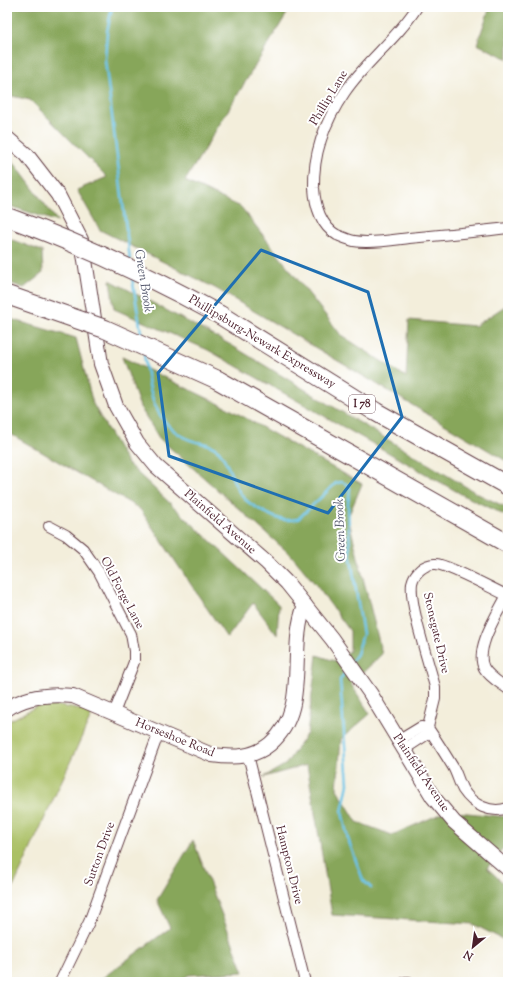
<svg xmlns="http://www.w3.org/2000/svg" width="515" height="989" font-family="'Sorts Mill Goudy',serif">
<rect width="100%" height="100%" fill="#fff"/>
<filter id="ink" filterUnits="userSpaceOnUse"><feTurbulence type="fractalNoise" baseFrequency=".025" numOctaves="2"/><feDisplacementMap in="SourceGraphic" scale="8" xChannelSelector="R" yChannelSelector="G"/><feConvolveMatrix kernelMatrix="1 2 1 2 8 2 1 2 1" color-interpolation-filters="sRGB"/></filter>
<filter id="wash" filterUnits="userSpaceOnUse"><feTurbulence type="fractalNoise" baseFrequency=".012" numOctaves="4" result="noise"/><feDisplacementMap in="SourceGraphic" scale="16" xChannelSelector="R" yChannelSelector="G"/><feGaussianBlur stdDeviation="0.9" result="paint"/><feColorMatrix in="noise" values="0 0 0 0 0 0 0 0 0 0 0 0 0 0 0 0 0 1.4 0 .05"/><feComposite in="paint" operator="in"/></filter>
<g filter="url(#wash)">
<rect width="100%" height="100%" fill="#f3eedb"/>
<polygon fill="#aac065" stroke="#7a7048" points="43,703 93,712 7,901 7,722"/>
<g fill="#87a65a" stroke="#686242">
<polygon points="7,7 291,7 185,181 241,207 341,335 406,377 409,320 475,326 508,304 508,462 215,288 100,230 77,190 107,177 30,100 7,95"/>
<polygon points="490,7 508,7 508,59 477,44"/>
<polygon points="7,157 15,164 58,222 7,205"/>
<polygon points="7,238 42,251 43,273 24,288 7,282"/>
<polygon points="110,280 231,345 478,494 508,508 508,517 461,494 208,350 114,309"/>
<polygon points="7,318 76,338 93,404 127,463 279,605 277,635 253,603 227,638 140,509 7,432"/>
<polygon points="122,357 228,408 362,484 348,517 382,654 351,684 370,714 341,739 337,789 357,822 392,835 447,811 508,817 508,842 487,868 508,887 508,942 473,924 332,915 307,765 264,777 286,764 307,733 317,655 335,661 350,651 350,631 316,585 292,556 159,438 140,407"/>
<polygon points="193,840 244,972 189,975 177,982 97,982 170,928 157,900"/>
</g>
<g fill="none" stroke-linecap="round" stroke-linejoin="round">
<g stroke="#6bc4e8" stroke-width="2.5">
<polyline points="112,7 107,32 105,60 130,260"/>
<polyline points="132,277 142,338"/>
<path d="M144,354C149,389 152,423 188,439C198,444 210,442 219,451C230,464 232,485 243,497C248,504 272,517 280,519C286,521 292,520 298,519L336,483L342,482L348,485L350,488L348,504L350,553L363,634L357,654L352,661"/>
<polyline points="347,669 340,680 348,784 342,812 348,839 363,880 371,888"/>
</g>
</g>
</g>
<g filter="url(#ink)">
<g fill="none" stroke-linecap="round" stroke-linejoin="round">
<g stroke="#633e45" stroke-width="12">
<g id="street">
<path d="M417,7C397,39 366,61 345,92C325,121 313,153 314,188C315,206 321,226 337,235C342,237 349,240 354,241C370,244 393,240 409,238C442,235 475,232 508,228"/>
<polyline points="49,526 66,535 83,549 99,572 131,634 134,651 134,662 114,713"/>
<path d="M507,595C498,613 474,649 484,668C489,677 500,683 508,689"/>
<path d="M398,741L421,727L428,728C437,741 445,754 453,767C457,774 459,783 463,790C473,805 490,814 508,808"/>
<path d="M403,750L426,735L435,699V687C429,663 409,605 412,583C414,573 425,563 436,564C449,565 493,589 508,596"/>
<polyline points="248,755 305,982"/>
<polyline points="60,982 89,922 159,732"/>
<polyline points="405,982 409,982"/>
</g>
</g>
<g stroke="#633e45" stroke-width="16">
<g id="secondary">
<polyline points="7,138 27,155 58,195 81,240 85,260 101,364 116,406 137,443 156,466 267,563 287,583 332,639 370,693 433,797 454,822 508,869"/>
<path d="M7,709C26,696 50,694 73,696L212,755C233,758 253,758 270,744C311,709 287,650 305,605"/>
</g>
</g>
<g stroke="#633e45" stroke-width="20">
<g id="highway">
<polyline points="220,315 376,412 508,486"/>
<polyline points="218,380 508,544"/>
</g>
</g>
<use href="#street" stroke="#fff" stroke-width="10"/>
<use href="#secondary" stroke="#fff" stroke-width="14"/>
<use href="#highway" stroke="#fff" stroke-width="18"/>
<g stroke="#633e45" stroke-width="20" stroke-linecap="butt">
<g id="highway-bridge">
<path d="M7,217C81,244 151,277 220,315"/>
<polyline points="7,295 105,329 218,380"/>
</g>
</g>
<use href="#highway-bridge" stroke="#fff" stroke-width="18"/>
</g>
</g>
<path fill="none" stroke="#1f6fb2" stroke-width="3" stroke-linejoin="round" d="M261,250L368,292L402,417L328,513L169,456L158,373Z"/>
<g text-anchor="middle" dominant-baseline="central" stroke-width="4" stroke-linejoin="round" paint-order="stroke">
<rect fill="#fff" stroke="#80626b" stroke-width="1" x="349" y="395" width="26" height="18" rx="3"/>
<g font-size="11" font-weight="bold" fill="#4a1f2b">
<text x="362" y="404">I 78</text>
</g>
<g font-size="12" fill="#4a1f2b" stroke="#fff">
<text transform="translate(329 98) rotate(-59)">Phillip Lane</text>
<text transform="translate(262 342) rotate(31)">Phillipsburg-Newark Expressway</text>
<text transform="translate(220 522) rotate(41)">Plainfield Avenue</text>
<text transform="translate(122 593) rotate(62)">Old Forge Lane</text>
<text transform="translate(436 633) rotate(77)">Stonegate Drive</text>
<text transform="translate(175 738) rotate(22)">Horseshoe Road</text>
<text transform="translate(421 773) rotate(56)">Plainfield Avenue</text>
<text transform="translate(100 854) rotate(-70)">Sutton Drive</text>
<text transform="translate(289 865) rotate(76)">Hampton Drive</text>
</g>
<g font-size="13" font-style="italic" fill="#56596d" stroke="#fff">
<text transform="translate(143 281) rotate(81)">Green Brook</text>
<text transform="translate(341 530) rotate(-92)">Green Brook</text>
</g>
</g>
<rect width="515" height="989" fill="none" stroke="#fff" stroke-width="24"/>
<g transform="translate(473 947) rotate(209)" stroke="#ffffff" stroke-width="3" paint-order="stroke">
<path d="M0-3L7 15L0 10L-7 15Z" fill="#4a1f2b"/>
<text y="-6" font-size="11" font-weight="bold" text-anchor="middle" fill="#4a1f2b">N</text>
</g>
</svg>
